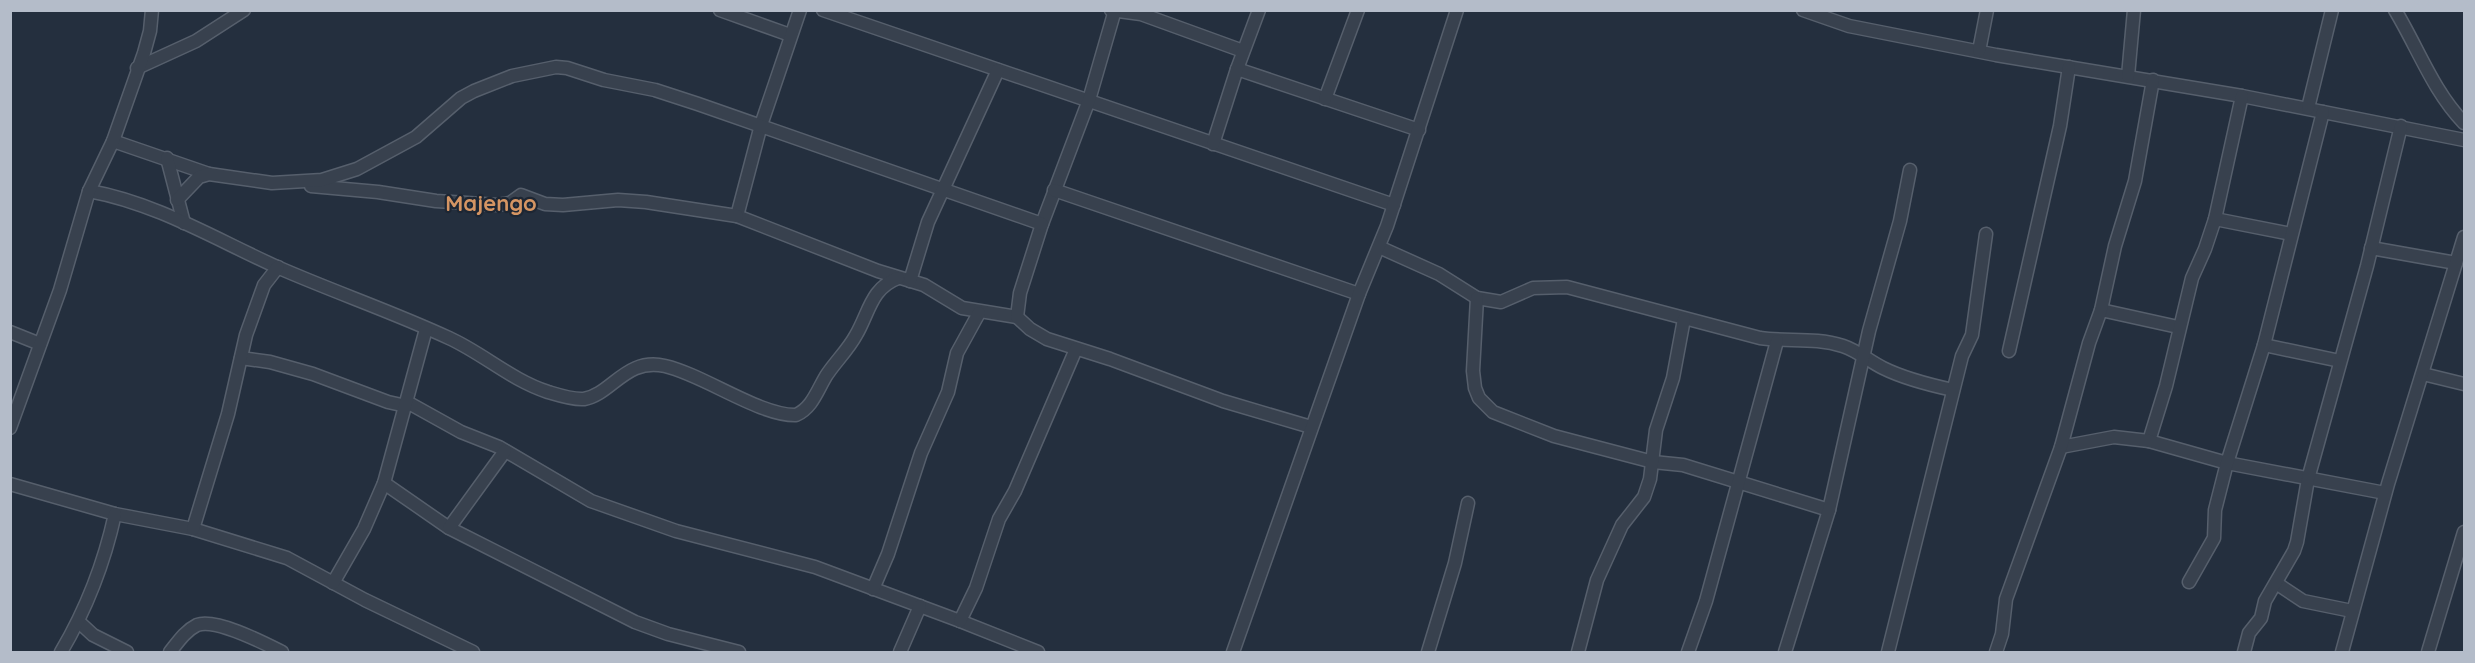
<svg xmlns="http://www.w3.org/2000/svg" width="2475" height="663" font-family="Quicksand,sans-serif">
<rect width="100%" height="100%" fill="#242f3e"/>
<g fill="none" stroke-linecap="round" stroke-linejoin="round">
<g stroke="#565f6c" stroke-width="15">
<g id="minor">
<polyline points="720,10 790,35"/>
<polyline points="800,10 761,125 737,216 878,271 924,285 962,308 1017,317"/>
<polyline points="823,10 1394,205"/>
<polyline points="1111,10 1141,14 1243,51"/>
<polyline points="1115,10 1089,100 1042,224 1020,293 1017,317 1030,329 1047,339 1110,359 1223,401 1311,427"/>
<polyline points="1803,10 1849,26 1996,55 2242,96 2464,140"/>
<path d="M2395,10C2418,48 2433,91 2464,123"/>
<polyline points="1979,51 1987,10"/>
<polyline points="137,68 196,41 244,10"/>
<polyline points="1237,69 1419,130"/>
<polyline points="2128,76 2134,10"/>
<polyline points="1325,99 1358,10"/>
<polyline points="2308,108 2332,10"/>
<polyline points="113,141 209,174"/>
<polyline points="1213,144 1237,69 1259,10"/>
<polyline points="167,158 184,223"/>
<polyline points="311,186 378,192 436,201 498,205 510,203 521,195 545,204 563,205 618,200 646,202 737,216"/>
<polyline points="1054,190 1359,294"/>
<path d="M89,191C156,203 215,239 277,267C334,292 393,312 449,338C484,354 511,380 548,392C558,395 573,400 584,399C612,394 626,357 665,366C704,375 760,416 796,415C812,408 817,391 826,376C835,362 848,350 856,335C869,313 871,288 898,278"/>
<polyline points="177,200 199,177 209,174 272,183 322,180 357,169 416,137 461,98 474,91 512,76 556,67 567,68 604,80 655,90 698,104 1042,224"/>
<polyline points="2215,219 2291,234"/>
<path d="M1379,247L1439,274L1477,298L1501,302L1533,288L1567,287L1760,338C1788,342 1815,337 1843,346C1858,351 1869,361 1883,368C1905,379 1930,385 1953,390"/>
<polyline points="2371,248 2456,263"/>
<polyline points="910,281 928,222 998,70"/>
<polyline points="1477,298 1473,371 1475,388 1479,398 1493,412 1554,436 1653,462 1683,465 1829,510"/>
<polyline points="2101,310 2178,327"/>
<polyline points="10,332 40,344"/>
<polyline points="2264,345 2340,361"/>
<polyline points="2009,351 2060,126 2069,67"/>
<polyline points="241,358 270,362 313,374 388,402 406,406"/>
<polyline points="2423,374 2464,384"/>
<polyline points="407,402 461,432 499,447 591,501 676,531 815,567 960,621 1038,652"/>
<polyline points="10,428 60,290 89,191 113,141 144,53 150,31 152,10"/>
<polyline points="2149,441 2166,386 2192,278 2205,249 2215,219 2242,96"/>
<polyline points="2061,447 2114,437 2149,441 2227,463 2385,493"/>
<polyline points="384,483 449,528 635,622 668,634 739,652"/>
<polyline points="10,484 115,514 193,529 287,558 365,600 473,652"/>
<polyline points="449,528 505,451"/>
<polyline points="193,529 228,414 246,335 264,285 278,267"/>
<polyline points="2189,582 2214,538 2215,510 2227,463 2264,345 2323,112"/>
<polyline points="333,583 364,529 384,483 426,329"/>
<polyline points="2276,583 2303,601 2352,611"/>
<polyline points="873,589 888,554 921,453 948,392 957,353 979,313"/>
<polyline points="960,621 976,588 999,519 1015,491 1076,349"/>
<polyline points="79,622 93,635 127,652"/>
<path d="M61,652C87,608 104,564 115,514"/>
<path d="M170,652C178,642 185,631 197,625C216,618 264,643 282,652"/>
<polyline points="900,652 920,606"/>
<polyline points="1233,652 1359,294 1387,226 1457,10"/>
<polyline points="1428,652 1455,563 1468,503"/>
<polyline points="1578,652 1597,580 1622,525 1644,497 1650,479 1656,430 1673,378 1684,319"/>
<polyline points="1688,652 1706,601 1777,341"/>
<polyline points="1785,652 1829,510 1869,331 1900,221 1910,170"/>
<polyline points="1888,652 1962,356 1972,335 1986,234"/>
<polyline points="1996,652 2002,634 2006,599 2061,447 2089,343 2101,310 2115,246 2135,181 2153,80"/>
<polyline points="2244,652 2249,633 2261,618 2265,601 2294,551 2297,542 2308,479 2367,266 2401,126"/>
<polyline points="2342,652 2388,484 2464,237"/>
<polyline points="2428,652 2464,532"/>
</g>
</g>
<use href="#minor" stroke="#38414e" stroke-width="12"/>
</g>
<g text-anchor="middle" dominant-baseline="central" stroke-width="4.5" stroke-linejoin="round" paint-order="stroke">
<g font-size="22" font-weight="bold" fill="#d59563" stroke="#1d2633">
<text x="491" y="203">Majengo</text>
</g>
</g>
<rect width="2475" height="663" fill="none" stroke="#b4bcc9" stroke-width="24"/>
</svg>
